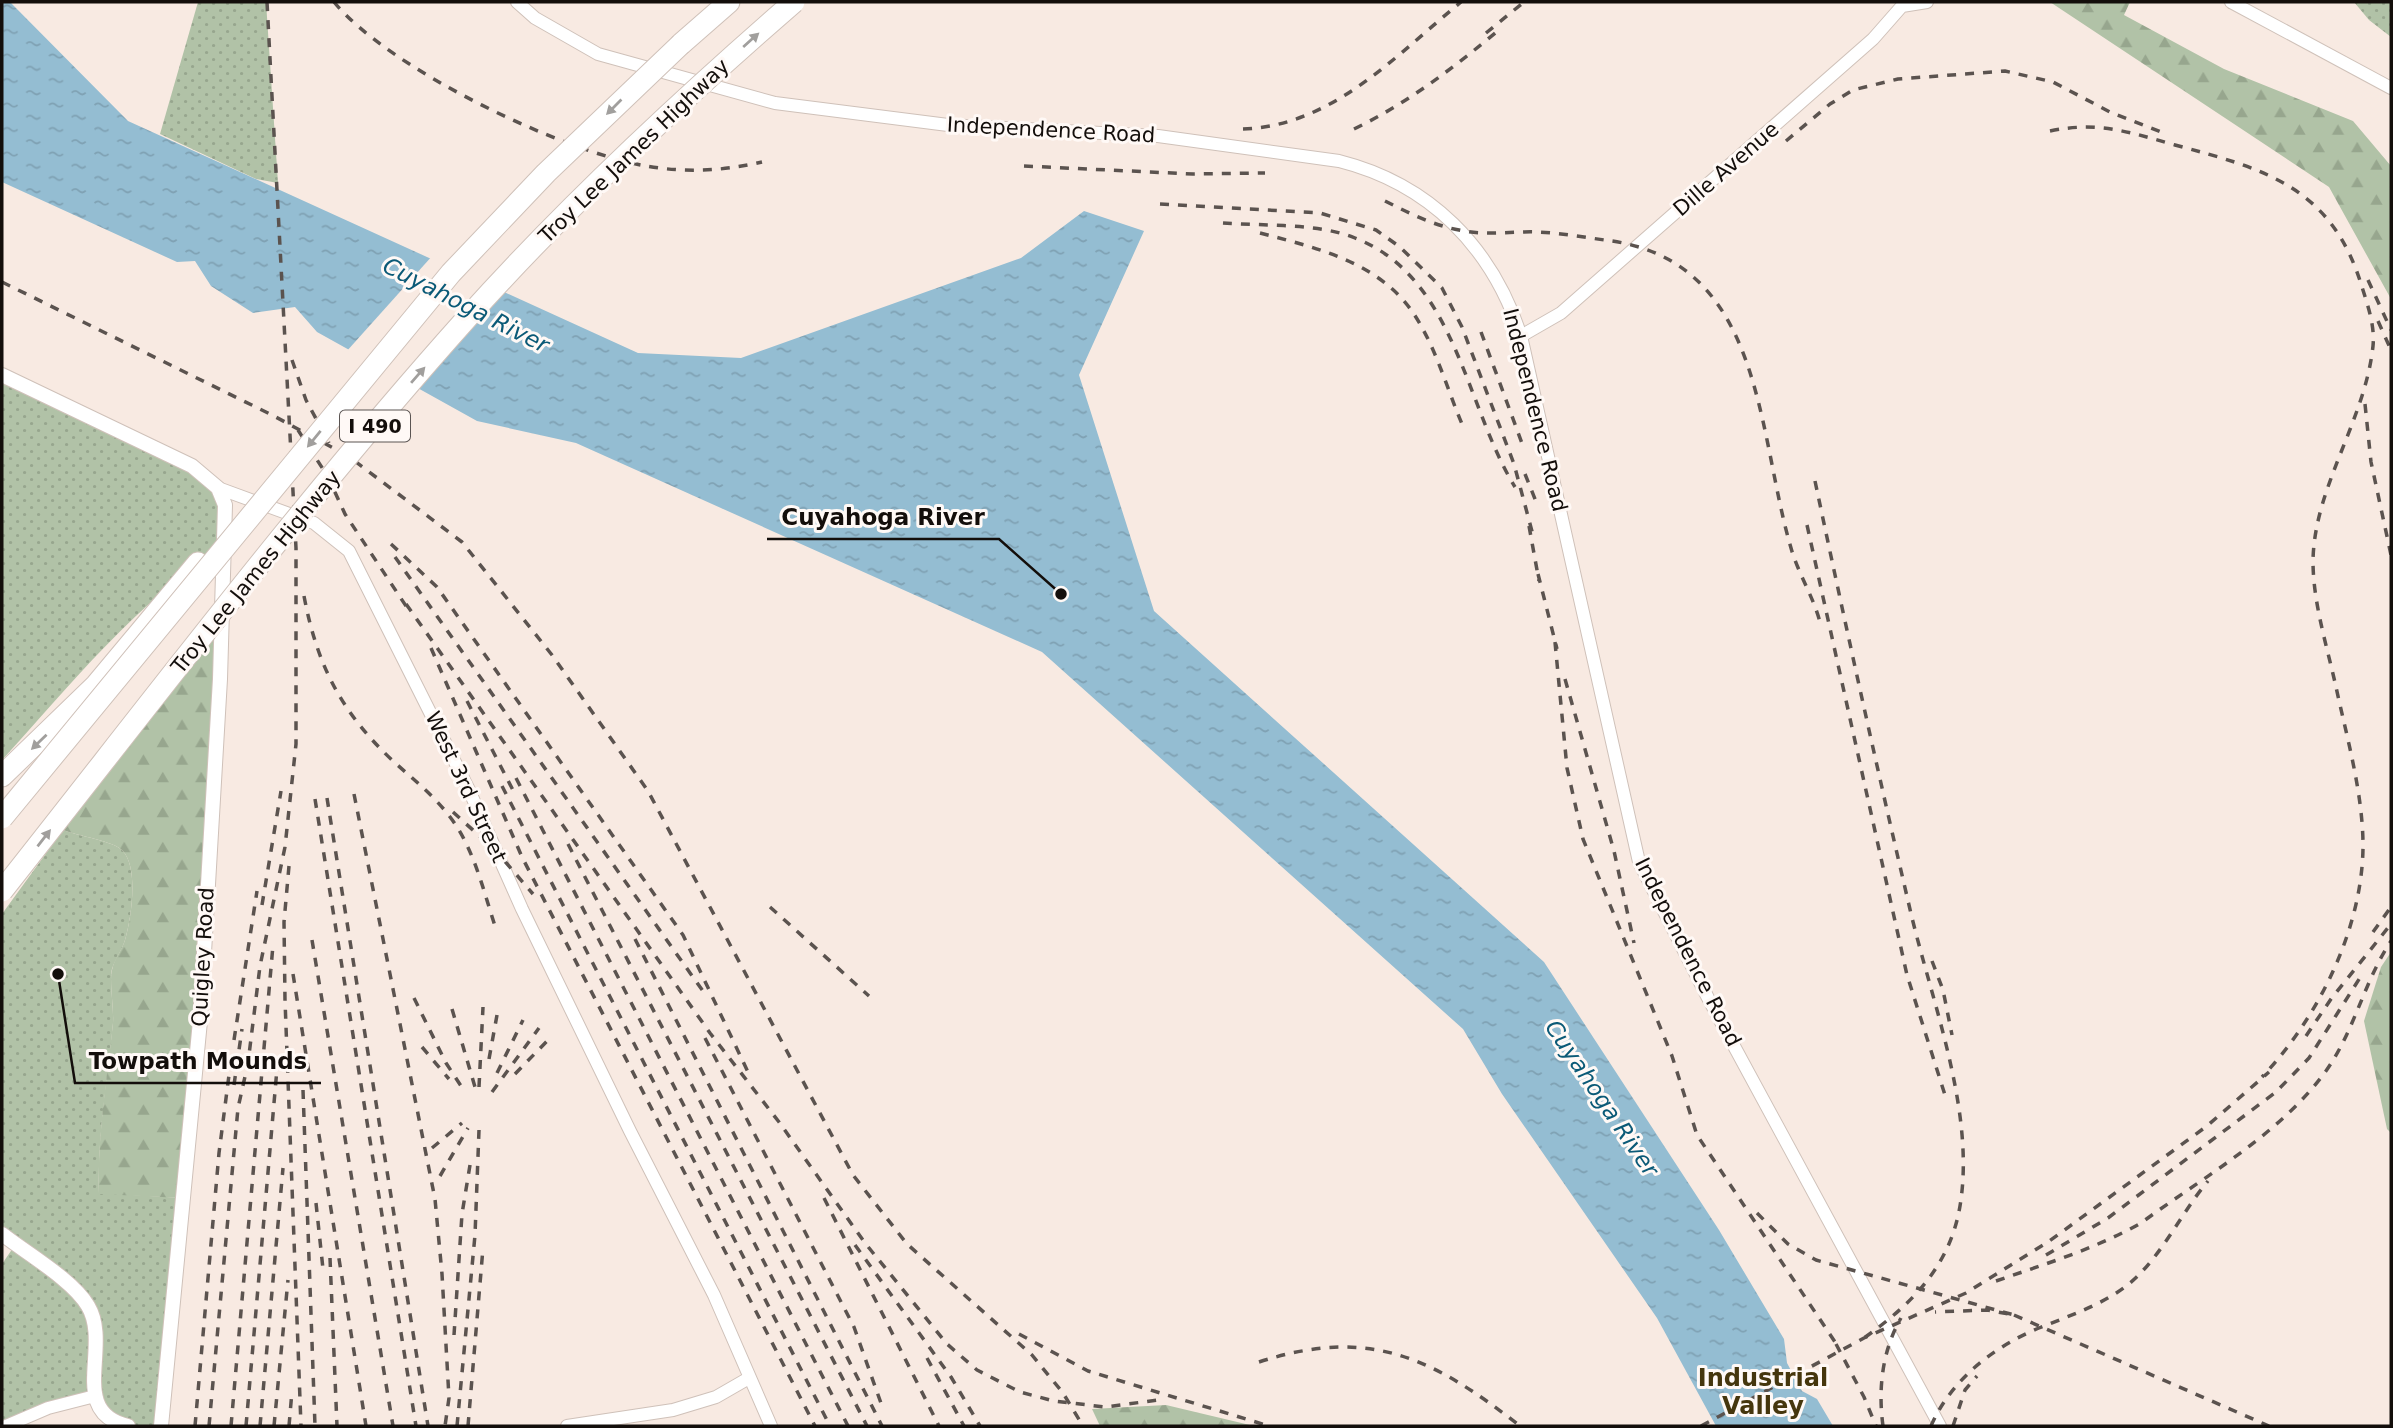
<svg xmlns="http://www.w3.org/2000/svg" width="2393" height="1428" font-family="'DejaVu Sans',sans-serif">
<defs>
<pattern id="grass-dots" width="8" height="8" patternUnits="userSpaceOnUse" patternTransform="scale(1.75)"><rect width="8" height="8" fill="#b1c2a7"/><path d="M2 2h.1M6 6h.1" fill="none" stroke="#97a68e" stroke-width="1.8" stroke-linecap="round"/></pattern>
<pattern id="forest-firs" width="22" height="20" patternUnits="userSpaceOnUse" patternTransform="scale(1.75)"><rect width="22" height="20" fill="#b1c2a7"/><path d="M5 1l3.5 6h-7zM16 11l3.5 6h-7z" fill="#97a68e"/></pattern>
<pattern id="water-ripples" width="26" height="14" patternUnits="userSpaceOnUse" patternTransform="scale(1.75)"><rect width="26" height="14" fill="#94bdd2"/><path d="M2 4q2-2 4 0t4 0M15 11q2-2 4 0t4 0" fill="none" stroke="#7fa1b3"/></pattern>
</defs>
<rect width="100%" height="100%" fill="#f8eae2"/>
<g fill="url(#grass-dots)">
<polygon points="198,2 266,2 278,183 256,179 160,134"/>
<polygon points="2354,2 2391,2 2391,37 2369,20"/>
<path d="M2,375L192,466L218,488L226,546C138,599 70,686 2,760Z"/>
<path d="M63,830C78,836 114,841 123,851C139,869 131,920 125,940C122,950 115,959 112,969C109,980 114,1008 113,1023C108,1080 97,1135 99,1193L183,1198L161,1426H128L95,1396L2,1426V1264L15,1245L2,1234V914Z"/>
</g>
<g fill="url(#forest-firs)">
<polygon points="2050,2 2130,2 2124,15 2224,69 2353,121 2391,166 2391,299 2329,187"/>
<path d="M222,623L183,1198L99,1194C97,1136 107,1080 113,1023C114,1008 109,980 112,970C114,959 122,950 125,940C131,920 139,869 123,851C114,841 78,836 63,830Z"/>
<polygon points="2391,952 2391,1133 2387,1129 2364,1021 2381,967"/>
<polygon points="1166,1405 1254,1426 1100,1426 1092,1409"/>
</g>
<polygon fill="url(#water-ripples)" points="2,2 10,2 128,121 638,353 741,358 1021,258 1084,211 1144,231 1079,375 1154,611 1544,962 1719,1230 1784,1339 1787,1363 1802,1391 1817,1399 1833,1426 1716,1426 1657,1318 1502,1094 1463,1029 1042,652 576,443 477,421 317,332 295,307 253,313 211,286 195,261 177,262 2,182"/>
<polygon fill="#f8eae2" points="433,255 506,288 414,390 346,352"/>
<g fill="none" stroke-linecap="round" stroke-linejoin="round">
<g stroke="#cfc1b9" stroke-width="14">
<g id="minor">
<path d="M517,2L535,18L598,54L775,103L948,125L1158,136L1339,161C1430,184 1492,247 1521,336L1639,862L1708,998L1940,1426"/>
<polyline points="2231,2 2391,88"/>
<polyline points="1521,336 1561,313 1873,39 1902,6 1927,2"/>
<polyline points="218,488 314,523 349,551 469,790 522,909 630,1131 714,1295 771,1426"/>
<polyline points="6,1426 48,1408 95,1396"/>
<polyline points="567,1426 673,1410 716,1397 749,1378"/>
</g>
</g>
<g stroke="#cfc1b9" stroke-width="16">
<g id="tertiary">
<polyline points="2,375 192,466 218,488 225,505 220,679 200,1021 161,1426"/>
<path d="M2,1234C26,1253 73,1280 88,1306C112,1346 67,1412 128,1426"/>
</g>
</g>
<g stroke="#cfc1b9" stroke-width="23">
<g id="motorway">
<polyline points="681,44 729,2"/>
<polyline points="2,776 96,685 198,563"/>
</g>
</g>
<use href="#minor" stroke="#fff" stroke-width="12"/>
<use href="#tertiary" stroke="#fff" stroke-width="14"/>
<use href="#motorway" stroke="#fff" stroke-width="21"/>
<g stroke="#5b534f" stroke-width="3.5" stroke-dasharray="9 9" stroke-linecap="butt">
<path d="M334,2C389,69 561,151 646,166C686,173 723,171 762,162"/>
<polyline points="1486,33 1524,2"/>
<path d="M1243,129C1333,126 1396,55 1461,2"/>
<path d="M1354,129C1408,103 1453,68 1499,30"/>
<path d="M2050,131C2098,121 2129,132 2175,145C2265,169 2332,187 2362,287C2368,306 2375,326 2373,346C2365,421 2314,487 2313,561C2313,603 2327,646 2336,687C2347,738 2362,790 2363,842C2364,926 2319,1017 2262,1077"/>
<polyline points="1786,141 1830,104 1853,90 1898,79 2005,71 2053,82 2110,112 2161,132"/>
<polyline points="1024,166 1193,174 1265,173"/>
<path d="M1385,201C1409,213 1432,225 1459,230C1485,236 1512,231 1538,232C1563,233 1588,238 1612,241C1764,264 1757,433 1791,548C1798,573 1813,596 1820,622"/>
<polyline points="1160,204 1320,213 1376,230 1400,247 1442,288 1462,327 1514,464 1533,535"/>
<path d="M1223,223C1263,226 1319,223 1355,238C1456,277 1465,406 1515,487"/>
<path d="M1260,233C1321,249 1387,264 1420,324C1438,355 1448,391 1462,424"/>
<polyline points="2368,280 2391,330"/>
<polyline points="2,282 272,415 348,456 462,542 552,655 648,791 853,1175 907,1244 1032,1355 1063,1393 1083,1426"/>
<polyline points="2378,321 2391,350"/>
<polyline points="1481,332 1523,446"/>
<polyline points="292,360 306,400 329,443"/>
<polyline points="2365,404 2371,462 2391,555"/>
<polyline points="298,430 328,477 345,514 410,612"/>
<polyline points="1525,474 1537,504"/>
<path d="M1815,481C1845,623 1876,764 1909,905C1930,998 1976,1110 1960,1206C1950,1266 1912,1304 1864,1338"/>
<polyline points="1807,525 1907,975 1945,1095"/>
<polyline points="1529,526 1539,581"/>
<polyline points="391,544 437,587 683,935 748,1072"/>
<polyline points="395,557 705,994"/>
<polyline points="1538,574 1557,649"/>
<path d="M304,596C317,665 341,712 393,761C414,780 436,797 453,821C475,852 484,893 496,929"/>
<polyline points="406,604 710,1033 779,1122 865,1243 947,1344 977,1370 1020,1392 1054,1401 1105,1407 1158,1400"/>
<polyline points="1555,642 1567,768 1583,839 1672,1056 1697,1135 1837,1345"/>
<polyline points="431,648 522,857 815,1426"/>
<polyline points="1565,679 1614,851 1634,943"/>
<polyline points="467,701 515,794"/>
<polyline points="516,778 848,1426"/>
<polyline points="502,786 830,1426"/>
<polyline points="354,794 435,1199 442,1274 449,1398 445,1426"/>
<polyline points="327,798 428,1426"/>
<polyline points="315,799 416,1426"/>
<polyline points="453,812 496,851 533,894"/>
<polyline points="568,844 867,1426"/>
<polyline points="289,866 284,922 285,1000 301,1426"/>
<polyline points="262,905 281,791"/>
<polyline points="770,907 869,996"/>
<polyline points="2373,932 2391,907"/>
<polyline points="635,939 882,1426"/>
<polyline points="312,940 393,1426"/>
<polyline points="1932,961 1943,990 1952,1035"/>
<polyline points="293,974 366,1426"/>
<polyline points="414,998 446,1063 465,1092"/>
<polyline points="452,1009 475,1087"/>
<polyline points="2306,1036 2331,999 2391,924"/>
<polyline points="705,1038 854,1327 882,1406"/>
<polyline points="234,1040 257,891"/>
<polyline points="422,1047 449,1079"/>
<polyline points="489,1059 497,1015"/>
<polyline points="497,1073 523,1020"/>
<polyline points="515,1074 550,1038"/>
<polyline points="234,1085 242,1029"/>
<polyline points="479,1087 483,1007"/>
<polyline points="303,1090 315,1426"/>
<polyline points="492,1092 539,1028"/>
<polyline points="432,1148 462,1123"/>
<polyline points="440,1176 468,1128"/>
<polyline points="824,1198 939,1426"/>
<polyline points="316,1203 323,1269"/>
<polyline points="1757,1213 1788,1244 1816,1260 2014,1315 1987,1310 1935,1312"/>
<polyline points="855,1245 951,1377 980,1426"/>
<polyline points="2046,1255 2108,1218 2276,1092 2309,1058 2363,973"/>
<polyline points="330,1258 337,1426"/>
<path d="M1996,1281C2045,1264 2095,1249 2141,1223C2202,1178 2277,1136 2323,1075C2354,1034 2363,983 2391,941"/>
<polyline points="2014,1315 2269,1426"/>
<polyline points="1019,1334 1088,1371 1269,1426"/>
<polyline points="454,1335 462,1214 470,1165"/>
<polyline points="1836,1344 1864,1397 1876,1426"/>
<polyline points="927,1358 964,1426"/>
<path d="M1259,1362C1370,1326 1433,1358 1520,1426"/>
<polyline points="195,1426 219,1153 229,1075"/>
<polyline points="209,1426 238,1108 248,1063 260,966 285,847 296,744 296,548 267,2"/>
<polyline points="231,1426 273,945"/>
<polyline points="246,1426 278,1057"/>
<polyline points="260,1426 283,1168"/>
<polyline points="274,1426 288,1280"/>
<polyline points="289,1426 292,1391"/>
<polyline points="457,1426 475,1235 479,1130"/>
<polyline points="468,1426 483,1248"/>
<polyline points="1701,1426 1864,1338 1966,1293 2048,1242 2207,1126 2269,1072"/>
<path d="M1883,1426C1878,1389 1882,1351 1901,1318"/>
<path d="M1931,1426C1951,1380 1993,1347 2039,1328C2071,1315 2103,1305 2130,1283C2162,1256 2181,1213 2208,1181"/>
<polyline points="1953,1426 1965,1390 1977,1376"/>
</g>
<g stroke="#cfc1b9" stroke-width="23" stroke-linecap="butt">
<g id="motorway-bridge">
<polyline points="2,818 451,273 546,173 681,44"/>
<path d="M2,891C154,699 303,501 467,318C568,205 680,101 794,2"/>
</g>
</g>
<use href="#motorway-bridge" stroke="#fff" stroke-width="21"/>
</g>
<defs><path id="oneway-solid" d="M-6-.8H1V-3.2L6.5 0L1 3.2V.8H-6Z" transform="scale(1.75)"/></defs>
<g fill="#a19f9d">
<use href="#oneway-solid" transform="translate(751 40) rotate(-42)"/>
<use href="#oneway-solid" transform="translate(614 107) rotate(135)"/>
<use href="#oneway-solid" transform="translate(418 375) rotate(-49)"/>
<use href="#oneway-solid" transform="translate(314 439) rotate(129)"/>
<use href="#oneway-solid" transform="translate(39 742) rotate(136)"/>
<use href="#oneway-solid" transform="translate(44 838) rotate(-52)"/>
</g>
<g text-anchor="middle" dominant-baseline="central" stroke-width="6" stroke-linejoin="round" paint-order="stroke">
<rect fill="#fff9f6" stroke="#5a5452" stroke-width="2" x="340" y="410.5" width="70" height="31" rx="5"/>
<g font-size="19" font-weight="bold" fill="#130e0b">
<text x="375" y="426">I 490</text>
</g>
<g font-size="21" fill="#130e0b" stroke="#fff9f6">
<text transform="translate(1051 130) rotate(3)">Independence Road</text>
<text transform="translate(634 151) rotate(-44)">Troy Lee James Highway</text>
<text transform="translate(1726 169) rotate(-41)">Dille Avenue</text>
<text transform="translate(1535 410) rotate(76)">Independence Road</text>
<text transform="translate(256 572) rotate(-51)">Troy Lee James Highway</text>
<text transform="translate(466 787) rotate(65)">West 3rd Street</text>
<text transform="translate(1688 952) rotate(63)">Independence Road</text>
<text transform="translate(203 957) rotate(-87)">Quigley Road</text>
</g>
<g font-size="23" font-style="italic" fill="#0b5a77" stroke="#fff9f6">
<text transform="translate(466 305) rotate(27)">Cuyahoga River</text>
<text transform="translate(1602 1098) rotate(56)">Cuyahoga River</text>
</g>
<g font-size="24" font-weight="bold" fill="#45360d" stroke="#fff9f6">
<text x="1763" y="1378">Industrial<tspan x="1763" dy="28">Valley</tspan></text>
</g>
</g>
<path fill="none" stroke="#130e0b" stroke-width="2.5" d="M1061 594L999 539H767M58 974L75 1083H321"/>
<g fill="#130e0b" stroke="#fff9f6" stroke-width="2.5">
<circle cx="1061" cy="594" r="7"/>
<circle cx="58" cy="974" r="7"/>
</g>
<g font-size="23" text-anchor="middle" font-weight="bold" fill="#130e0b" stroke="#fff9f6" stroke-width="6" stroke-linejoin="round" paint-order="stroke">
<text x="883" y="525">Cuyahoga River</text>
<text x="198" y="1069">Towpath Mounds</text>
</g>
<rect width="2393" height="1428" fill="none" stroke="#130e0b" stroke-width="7"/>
</svg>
